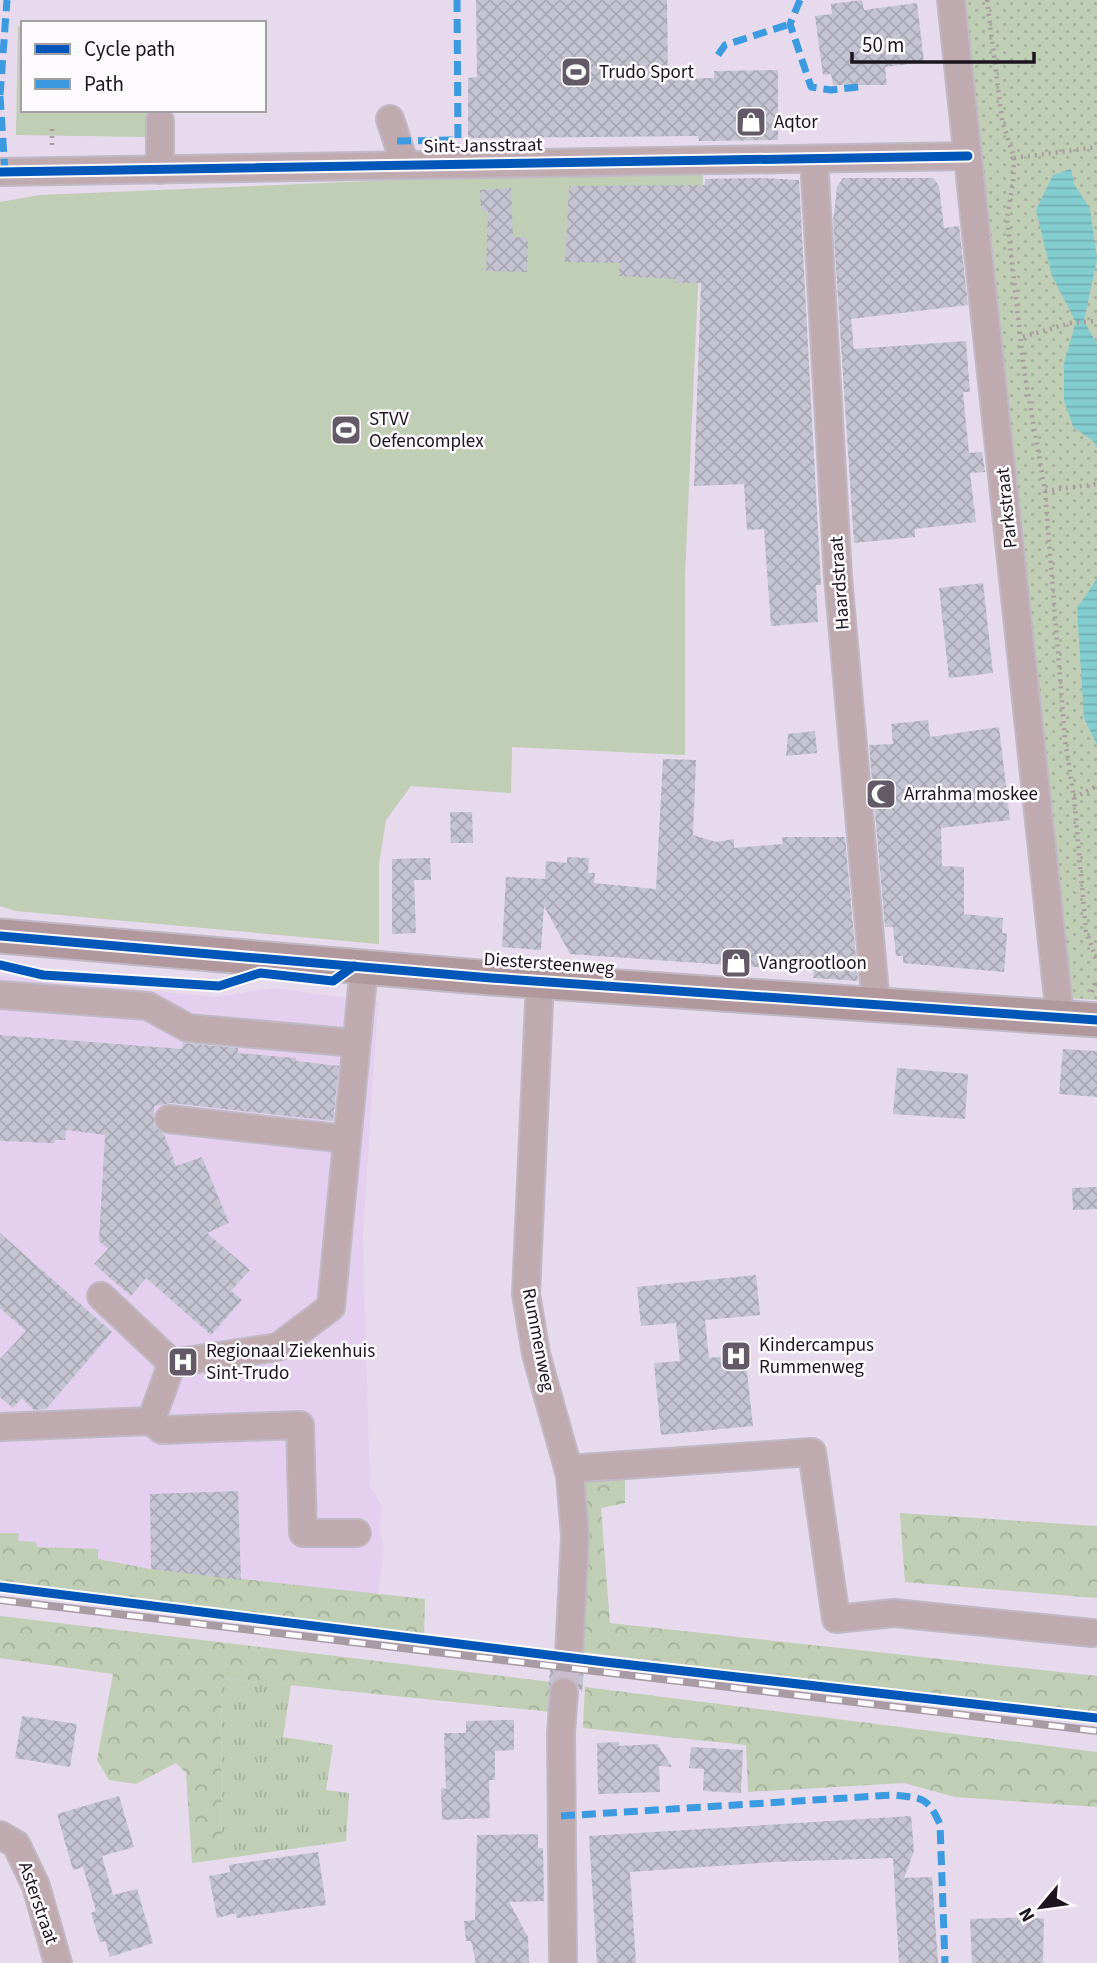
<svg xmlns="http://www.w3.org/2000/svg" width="1097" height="1963" font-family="'Source Sans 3',sans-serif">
<defs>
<pattern id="grass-tufts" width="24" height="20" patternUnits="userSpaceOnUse" patternTransform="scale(1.75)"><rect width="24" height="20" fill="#bfceb5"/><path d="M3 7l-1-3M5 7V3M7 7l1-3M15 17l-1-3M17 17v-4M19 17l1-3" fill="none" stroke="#a4b09b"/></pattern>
<pattern id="forest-crowns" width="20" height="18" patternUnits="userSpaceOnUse" patternTransform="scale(1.75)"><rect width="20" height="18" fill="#bfceb5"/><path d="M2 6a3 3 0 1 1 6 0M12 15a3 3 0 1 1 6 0" fill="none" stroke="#a4b09b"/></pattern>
<pattern id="park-dots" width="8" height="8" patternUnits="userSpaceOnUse" patternTransform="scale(1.75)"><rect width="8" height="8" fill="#bfceb5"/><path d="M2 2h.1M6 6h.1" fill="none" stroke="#a4b09b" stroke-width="1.8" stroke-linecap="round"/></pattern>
<pattern id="water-rules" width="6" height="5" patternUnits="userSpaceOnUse" patternTransform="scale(1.75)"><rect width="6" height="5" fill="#83cdd1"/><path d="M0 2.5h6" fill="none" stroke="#71afb3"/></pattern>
<pattern id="building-cross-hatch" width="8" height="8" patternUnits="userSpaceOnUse" patternTransform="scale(1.75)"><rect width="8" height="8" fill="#c4c3d1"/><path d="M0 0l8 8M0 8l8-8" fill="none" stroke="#a8a7b3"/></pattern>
</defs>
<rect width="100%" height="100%" fill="#e6daec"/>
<polygon fill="#e4d0ee" points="0,976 217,997 274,988 378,1002 363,1237 370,1486 382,1505 380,1531 384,1549 378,1596 151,1569 98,1559 97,1549 37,1547 18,1541 19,1533 0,1533"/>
<polygon fill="url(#grass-tufts)" points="221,1678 291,1685 283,1737 333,1745 326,1790 349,1793 346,1841 222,1859"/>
<g fill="url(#forest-crowns)">
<polygon points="625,1472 625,1503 601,1508 610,1623 1097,1676 1097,1715 582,1652 581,1475"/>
<polygon points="900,1513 1097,1526 1097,1598 905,1582"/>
<polygon points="0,1533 19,1533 18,1541 36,1542 37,1547 98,1549 98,1559 151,1569 425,1599 424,1636 0,1583"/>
<polygon points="0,1616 552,1682 552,1712 221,1678 222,1859 192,1863 186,1773 176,1763 136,1784 109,1780 97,1760 113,1674 0,1658"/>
<polygon points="585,1687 1097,1752 1097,1807 955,1797 904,1783 748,1792 746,1745 583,1728"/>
</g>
<polygon fill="url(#park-dots)" points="961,0 1097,0 1097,1000 1070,998"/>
<g fill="#bfceb5">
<polygon points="18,26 23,27 23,110 148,110 147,137 16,135"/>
<polygon points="539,174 703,174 685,575 685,755 512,747 511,793 411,786 386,820 379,864 379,944 16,911 0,906 0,202 40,195"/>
</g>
<g fill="url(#water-rules)">
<polygon points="1071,169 1074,184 1090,209 1097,259 1084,321 1097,344 1097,448 1093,441 1073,427 1064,400 1064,363 1076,322 1052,276 1036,210 1053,175"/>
<polygon points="1097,579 1097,745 1084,718 1077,608"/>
</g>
<g fill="url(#building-cross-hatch)">
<polygon points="476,0 667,0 668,79 714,78 714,71 778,70 778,140 699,141 698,136 468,138 468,78 477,77"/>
<polygon points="862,0 864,10 917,3 924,62 885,67 887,85 833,85 831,74 823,75 815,16 832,14 831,4"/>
<polygon points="761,178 799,180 821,585 816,585 818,622 771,626 764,529 747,530 744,484 694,486 701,283 675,283 675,279 619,276 620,263 565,262 569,186 705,185 705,179"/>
<polygon points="843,178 933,178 939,186 944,228 959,226 968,305 851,319 854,349 966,341 970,392 963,392 969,453 982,452 985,472 970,473 976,522 915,529 915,537 854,543 833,222 837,187"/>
<polygon points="511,188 513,237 528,238 527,272 486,271 488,211 481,211 480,190"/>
<polygon points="983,583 993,673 949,678 939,588"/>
<polygon points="928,720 930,737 999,727 1010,820 941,828 942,866 964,867 964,914 1003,918 1002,933 1007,933 1004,972 903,963 903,956 896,956 893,927 885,927 869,745 893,744 891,724"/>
<polygon points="815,731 817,753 786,756 788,734"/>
<polygon points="663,759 696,760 693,835 716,842 734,839 734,848 783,844 782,837 845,837 858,981 813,978 814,971 570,954 544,906 541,950 502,947 506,877 545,879 546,861 567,863 567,857 589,858 588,873 595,873 594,883 656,889"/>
<polygon points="450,812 472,812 473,843 451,843"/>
<polygon points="430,858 431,880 414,880 416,933 392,934 392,859"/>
<polygon points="0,1035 182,1049 183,1043 238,1048 238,1053 296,1058 296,1061 339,1066 333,1121 171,1103 154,1106 154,1125 164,1134 176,1166 202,1157 229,1223 207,1233 250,1270 231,1291 242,1300 211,1335 146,1278 131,1296 94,1264 108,1249 99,1241 105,1135 66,1130 65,1140 54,1140 54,1143 0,1141"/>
<polygon points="1063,1049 1097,1051 1097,1097 1059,1094"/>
<polygon points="897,1068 968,1074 965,1119 893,1114"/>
<polygon points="1097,1187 1097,1209 1073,1210 1072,1188"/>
<polygon points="0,1233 112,1332 46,1409 34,1410 22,1398 13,1408 0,1397 0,1359 26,1331 0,1308"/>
<polygon points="756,1275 760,1315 705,1320 709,1358 745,1354 753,1426 661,1435 654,1363 680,1361 676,1323 641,1326 637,1287"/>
<polygon points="238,1491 241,1580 151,1569 150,1494"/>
<polygon points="552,1653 555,1663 568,1671 577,1669 585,1657 582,1693 573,1679 566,1676 557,1678 548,1690"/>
<polygon points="22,1716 77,1724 70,1767 15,1758"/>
<polygon points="514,1720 514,1750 495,1751 495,1780 489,1780 490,1818 442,1820 441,1788 446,1789 444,1733 466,1733 466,1721"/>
<polygon points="619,1742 619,1746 657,1744 672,1767 659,1766 660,1792 598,1794 597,1743"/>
<polygon points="691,1747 743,1750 741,1793 703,1791 704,1769 689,1768"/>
<polygon points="119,1796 134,1847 102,1856 113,1895 137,1889 153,1943 110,1957 105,1941 100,1942 91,1913 96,1911 83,1867 73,1870 57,1814"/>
<polygon points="911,1816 914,1851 904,1878 932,1877 938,1963 899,1963 893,1858 774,1862 630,1872 636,1963 597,1963 589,1836"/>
<polygon points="538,1834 538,1848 543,1848 544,1901 509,1902 528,1937 529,1963 476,1963 471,1941 466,1941 464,1921 475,1920 477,1835"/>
<polygon points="318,1852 326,1905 237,1918 236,1913 217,1918 209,1876 230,1872 229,1865"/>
<polygon points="1031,1917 1044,1919 1043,1963 972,1963 970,1919"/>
</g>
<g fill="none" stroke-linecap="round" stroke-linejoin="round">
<polyline stroke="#c8bccd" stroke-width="26" stroke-dasharray="26 13" stroke-linecap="butt" points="564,1692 569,1655"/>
<g stroke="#c1b8c5" stroke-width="30">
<g id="minor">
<polyline points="951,0 1060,1017"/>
<polyline points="390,119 405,165"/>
<polyline points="814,159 838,577 876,1005"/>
<polyline points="160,170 160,121"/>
<polyline points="0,172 968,156"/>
<polyline points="540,981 526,1294 536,1354 570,1475 575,1536 569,1655"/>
<polyline points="0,995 148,1006 188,1028 355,1043"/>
<polyline points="169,1119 346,1139"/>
<polyline points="101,1296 172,1363"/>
<polyline points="151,1421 172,1363 278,1347 331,1307 364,967"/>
<polyline points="0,1427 151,1421 162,1430 300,1425 303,1533 357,1533"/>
<polyline points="568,1469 812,1452 836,1619 894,1613 1092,1633"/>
<polyline points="0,1835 16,1844 36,1886 58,1963"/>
<polyline points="563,1963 561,1733 564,1692"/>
</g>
</g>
<g stroke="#c1b8c5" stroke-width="37">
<polyline id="major" points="0,936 491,978 1097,1020"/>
</g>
<g stroke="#aa9ba1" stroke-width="4.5" stroke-dasharray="2 5" stroke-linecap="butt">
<polyline points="987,0 1002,120 1014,158 1013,182 1007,218 1024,370 1045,491 1065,740 1074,798 1086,931 1097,961"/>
<polyline points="52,129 52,149"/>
<polyline points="1014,158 1097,147"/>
<polyline points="1023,337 1070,323 1097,321"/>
<polyline points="1045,491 1097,484"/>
<polyline points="1074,798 1097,786"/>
<polyline points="1092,992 1097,979"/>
</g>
<use href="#minor" stroke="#beaaaf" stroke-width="26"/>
<use href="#major" stroke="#b0989d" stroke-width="33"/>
<g stroke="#a89ba4" stroke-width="8">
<polyline id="rail" points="0,1600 1097,1731"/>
</g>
<use href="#rail" stroke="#fefbff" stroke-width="5" stroke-dasharray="16" stroke-linecap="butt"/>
<g stroke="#3c9ae0" stroke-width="7" stroke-dasharray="14 7" stroke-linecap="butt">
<polyline points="800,0 790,24 811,87 831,90 859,87"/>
<polyline points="718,55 725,45 790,24"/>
<polyline points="0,95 7,0"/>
<polyline points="0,96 5,172"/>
<polyline points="397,141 458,140 457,0"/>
<path d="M561,1816L893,1795C922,1798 927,1796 940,1824L945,1963"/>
</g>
<g stroke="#fefbff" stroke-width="13">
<g id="cycleway">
<polyline points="0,172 968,156"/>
<polyline points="0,936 491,978 1097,1020"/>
<polyline points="0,965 43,975 219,986 260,973 333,981 354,966"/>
<polyline points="0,1587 605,1662 1097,1718"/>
</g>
</g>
<use href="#cycleway" stroke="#0057b8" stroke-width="9"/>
</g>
<defs>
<g id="stadium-square" transform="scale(1.575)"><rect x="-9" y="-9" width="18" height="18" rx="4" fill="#635967" stroke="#fefbff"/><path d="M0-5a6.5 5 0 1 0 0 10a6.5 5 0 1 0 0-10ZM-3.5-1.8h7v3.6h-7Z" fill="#fff"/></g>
<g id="shop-square" transform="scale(1.575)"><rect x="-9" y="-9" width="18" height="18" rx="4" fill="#635967" stroke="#fefbff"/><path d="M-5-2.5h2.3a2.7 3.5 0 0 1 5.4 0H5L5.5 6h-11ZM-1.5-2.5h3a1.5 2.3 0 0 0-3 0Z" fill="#fff"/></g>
<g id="mosque-square" transform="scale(1.575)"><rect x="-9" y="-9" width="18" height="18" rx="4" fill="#635967" stroke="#fefbff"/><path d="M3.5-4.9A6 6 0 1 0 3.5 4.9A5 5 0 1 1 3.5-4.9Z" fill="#fff"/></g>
<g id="hospital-square" transform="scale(1.575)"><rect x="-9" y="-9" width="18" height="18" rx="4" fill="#635967" stroke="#fefbff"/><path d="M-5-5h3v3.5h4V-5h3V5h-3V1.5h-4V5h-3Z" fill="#fff"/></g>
</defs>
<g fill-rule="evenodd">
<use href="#stadium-square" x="576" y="72"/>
<use href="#shop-square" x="751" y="122"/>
<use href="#stadium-square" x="346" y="430"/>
<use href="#mosque-square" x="881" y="794"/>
<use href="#shop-square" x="736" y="963"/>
<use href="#hospital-square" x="736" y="1356"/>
<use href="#hospital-square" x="183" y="1362"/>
</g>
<g text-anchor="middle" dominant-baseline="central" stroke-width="5" stroke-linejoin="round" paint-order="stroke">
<g font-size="19" fill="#1c141f" stroke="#fefbff" text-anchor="start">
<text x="599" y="72">Trudo Sport</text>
<text x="774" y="122">Aqtor</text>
<text x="369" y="419">STVV<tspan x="369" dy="22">Oefencomplex</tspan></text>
<text x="904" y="794">Arrahma moskee</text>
<text x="759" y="963">Vangrootloon</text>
<text x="759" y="1345">Kindercampus<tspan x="759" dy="22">Rummenweg</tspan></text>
<text x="206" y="1351">Regionaal Ziekenhuis<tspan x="206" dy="22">Sint-Trudo</tspan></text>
</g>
<g font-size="19" fill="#1c141f" stroke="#fefbff">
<text transform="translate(483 146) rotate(-1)">Sint-Jansstraat</text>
<text transform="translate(1007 508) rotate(-96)">Parkstraat</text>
<text transform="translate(840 583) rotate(-94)">Haardstraat</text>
<text transform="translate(549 964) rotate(4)">Diestersteenweg</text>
<text transform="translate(538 1340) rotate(79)">Rummenweg</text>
<text transform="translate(38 1903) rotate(71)">Asterstraat</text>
</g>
</g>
<rect x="21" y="21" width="245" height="91" fill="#fefbff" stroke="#a49fa5" stroke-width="2"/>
<rect x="35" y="44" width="35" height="10" fill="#0057b8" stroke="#a49fa5" stroke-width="2"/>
<text x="84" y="56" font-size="21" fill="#1c141f">Cycle path</text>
<rect x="35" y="79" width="35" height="10" fill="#3c9ae0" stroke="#a49fa5" stroke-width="2"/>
<text x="84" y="91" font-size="21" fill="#1c141f">Path</text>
<g transform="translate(1041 1907) rotate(241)" stroke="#fefbff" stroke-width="5" paint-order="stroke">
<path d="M0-5L12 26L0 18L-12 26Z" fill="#1c141f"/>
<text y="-10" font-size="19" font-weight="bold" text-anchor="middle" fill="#1c141f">N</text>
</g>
<path d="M852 52v10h182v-10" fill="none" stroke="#1c141f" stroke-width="3.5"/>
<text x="862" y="52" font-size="21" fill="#1c141f" stroke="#fefbff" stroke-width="5" paint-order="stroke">50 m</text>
</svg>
